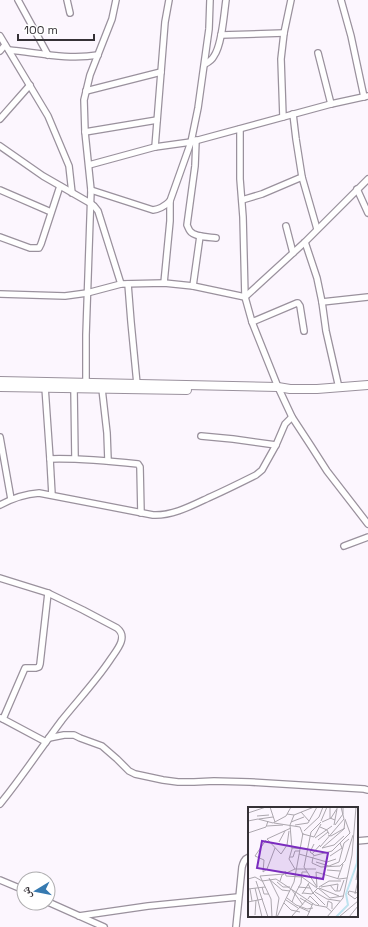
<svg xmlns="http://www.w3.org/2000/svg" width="368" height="927" font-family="'Space Grotesk','Noto Naskh Arabic',sans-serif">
<rect width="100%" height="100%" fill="#fcf6fe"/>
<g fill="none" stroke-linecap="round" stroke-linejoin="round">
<g stroke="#9a919d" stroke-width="8">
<g id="street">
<polyline points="18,0 48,55"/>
<polyline points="67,0 70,13"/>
<polyline points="341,0 351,36 364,97"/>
<polyline points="221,35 284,33"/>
<polyline points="0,36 48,116 69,166 72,193"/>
<path d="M9,50C39,53 68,60 98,55"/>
<polyline points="0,51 5,45"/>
<polyline points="318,53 331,104"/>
<path d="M205,64C209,62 212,60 214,56C222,45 224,14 226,0"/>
<polyline points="86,91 161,72"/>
<polyline points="293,114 296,139 302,177 317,229"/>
<polyline points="283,117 281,59 284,33 291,0"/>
<polyline points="0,119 30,85"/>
<polyline points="240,129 240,179 243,217 245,297 252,322 278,387 292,417 311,446 327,471 368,524"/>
<polyline points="85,132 157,120"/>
<path d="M196,140L195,166L187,225C188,227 189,230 190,231C194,237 209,237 216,238"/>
<polyline points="0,146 43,176 90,203 94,206 98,211 121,284"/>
<polyline points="155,147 165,22 169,0"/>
<polyline points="89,165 155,147 191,142 331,104 368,96"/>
<polyline points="357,189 368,213"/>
<polyline points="0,190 51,212"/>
<path d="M91,190L153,210C160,209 165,206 170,201L191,142L198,108L209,29L210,0"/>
<polyline points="242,200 262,194 302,177"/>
<polyline points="286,226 293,253"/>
<polyline points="0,237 30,248 39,248 41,244 60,186"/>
<polyline points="305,242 317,278 322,302 368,297"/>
<polyline points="164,283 170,221 170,201"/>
<polyline points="128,284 131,322 137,384"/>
<polyline points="193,286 200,236"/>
<polyline points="0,294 65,296 87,293 121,284 164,283 193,286 245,297"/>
<polyline points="245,297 305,242 368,179"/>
<polyline points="322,302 326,331 339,388"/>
<polyline points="252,322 297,303 298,303 300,306 304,331"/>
<path d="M45,387L50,459C80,458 109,461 138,464L140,467L141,513"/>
<polyline points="86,387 86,335 91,190 85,132 84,100 90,75 112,19 116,0"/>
<polyline points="74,389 75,458"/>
<polyline points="102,389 107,433 108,460"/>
<polyline points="201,436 233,439 276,445"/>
<polyline points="0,437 11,499"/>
<polyline points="50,459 52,495"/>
<path d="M0,505C13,498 25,494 39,493L153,515C172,516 191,506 208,498C224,491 240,483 256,475L262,470L276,445L285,424L292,417"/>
<polyline points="344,546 368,537"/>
<path d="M0,578L48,593L83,610L117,628C122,632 123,636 121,642C119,648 114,654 110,660C96,681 78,700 62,720C41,748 22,777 0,804"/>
<polyline points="1,718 46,742"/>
<polyline points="3,719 25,668 36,668 39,667 40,664 48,593"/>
<polyline points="49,738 64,735 74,735 80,738 102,746 117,759 129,771 135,774 163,780 178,782 194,782 214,781 250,782 364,789 368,790"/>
<polyline points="357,841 368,840"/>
<polyline points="0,880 24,890"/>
<polyline points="48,902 104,927"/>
<polyline points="79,916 148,906 238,897"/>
<path d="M236,927L242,867C243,863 244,859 249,857"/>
</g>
</g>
<g stroke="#9a919d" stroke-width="10">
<g id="secondary">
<polyline points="0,381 278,387 290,389 317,389 368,385"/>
<polyline points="0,387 187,390"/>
</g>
</g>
<use href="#street" stroke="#fff" stroke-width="5.5"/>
<use href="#secondary" stroke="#fff" stroke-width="8"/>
</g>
<g transform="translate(248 807)">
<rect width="110" height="110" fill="#fcf6fe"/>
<path fill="none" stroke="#bee3ef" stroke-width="2" d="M88,110L100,98L98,87L109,56L110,33"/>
<path fill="none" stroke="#aca7ae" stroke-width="1" d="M22,0L27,15M82,0V11L87,13M93,0L96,12M53,5L61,14M0,6L18,0M39,7L46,8L66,0M46,8L42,18L44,42L41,52L47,62M9,9L21,8M11,12L25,10M97,12L102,26M0,14L10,12L25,16L38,9L43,0M73,14L79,0M43,15L56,10M74,15L83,11L90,0M26,16L52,20L55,28M47,18L60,16L69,0M86,18L89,2M87,18L95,7V0M19,19L35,18M72,20L79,23L81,27M41,24L39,38L33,47L19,32L43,21M56,24L71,10L75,0M0,26L18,20L20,14M55,27L66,30L73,17M80,28L83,29L97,21M67,31L84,19M18,33L7,49L16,53L15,65L19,62L27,41M70,33L80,25M31,35L37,24M72,40L96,12M44,41L59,42M74,41L96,22L97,13M74,41L86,38L96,29M51,47L79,55L88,52M64,47L72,38M66,48L62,45L66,37M65,49L84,44L102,26M82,49L94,41L92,36M42,50H45L47,44H52M65,50L64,56L73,60L92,59L97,54L105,28M68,55L81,59L91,55L96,36L101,32M56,60L63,25L73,15M56,60L69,80M79,63L92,64M37,64L38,69L54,70L69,81M68,65L91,72L99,71M68,65L69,80M12,69L23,92L24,110M12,69L36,67M21,71L31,91L28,110M90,71L95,57M0,72L7,70L14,74L28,72L67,98L78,100L84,105M21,72L34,83L42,84M108,73L110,59M8,74L20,110M32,74L34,68L47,62H68M29,75L35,80H42M60,77L65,86L77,98M82,78L87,84H92L96,73M14,80L16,87H21M50,80L62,81M71,80L81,74H93M73,80L90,77L89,84M7,81L14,110M70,81L82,91L95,89M71,81L91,89M0,82L17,80M2,82L4,94M67,85L79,92L92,94M55,86L64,87L70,81M110,86L101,84L100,87L107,92L110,89M47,87L53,76L54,65H59M47,87L55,98M54,87L61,76M107,87L110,73M39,91L48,98L59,102L65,101M52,91L64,98M60,92L62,89L71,98M38,93L50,101M0,95L15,92M44,95L47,87L44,83M36,96L43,103L52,105M51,100L62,105M79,100L80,94L84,96V102M7,108L8,93M44,109L59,92M29,110L46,75L55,26M59,110L65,96M79,110L95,91L104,48L108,0M91,110L110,94M101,110L110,99"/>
<path fill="#7b2cbf" fill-opacity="0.15" stroke="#7b2cbf" stroke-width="2" d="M14,34L80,46L75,72L9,61Z"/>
<rect width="110" height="110" fill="none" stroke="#353136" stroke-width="2"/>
</g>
<g transform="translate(36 891) rotate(260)"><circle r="19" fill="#ffffff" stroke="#aeadaf"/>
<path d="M0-3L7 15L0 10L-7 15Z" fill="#367ab0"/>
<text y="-6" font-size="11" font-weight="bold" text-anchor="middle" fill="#353136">ش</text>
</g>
<path d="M18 34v6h76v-6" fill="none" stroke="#353136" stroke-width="2"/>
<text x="24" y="34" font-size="12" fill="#353136" stroke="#ffffff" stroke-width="3" paint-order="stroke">100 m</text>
</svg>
